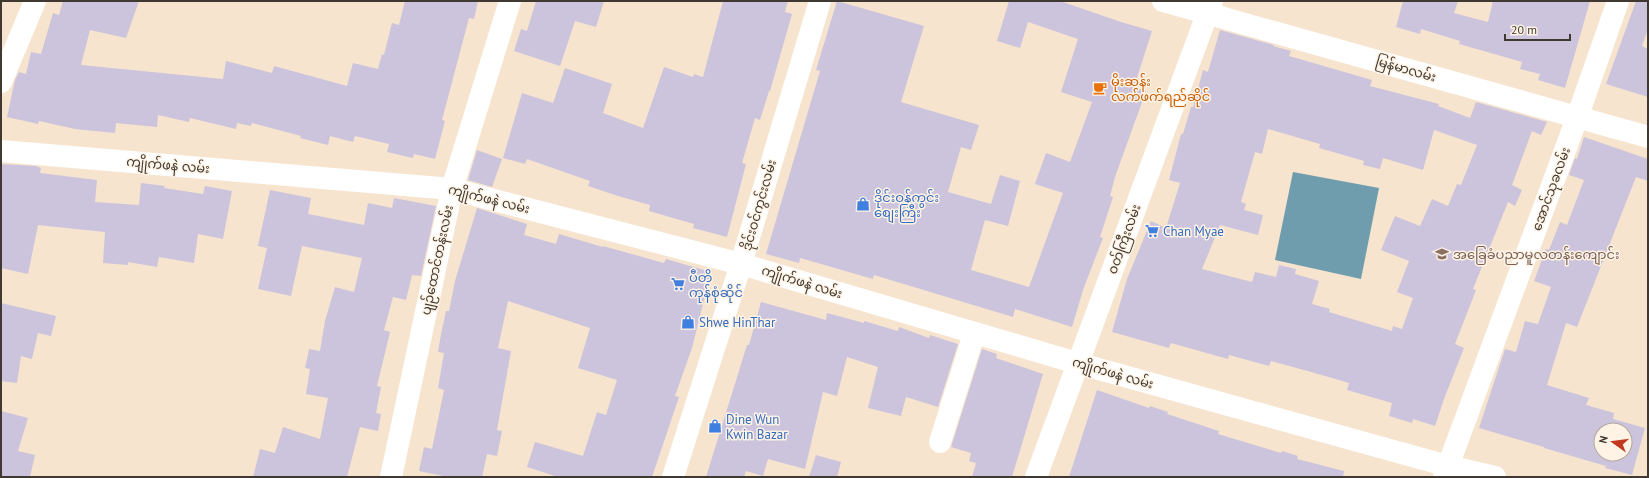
<svg xmlns="http://www.w3.org/2000/svg" width="1649" height="478" font-family="'PT Sans','Noto Sans Myanmar',sans-serif">
<rect width="100%" height="100%" fill="#f6e4ce"/>
<polygon fill="#709dae" points="1293,172 1379,188 1361,279 1275,260"/>
<g fill="#ccc4dd" fill-rule="evenodd">
<polygon points="63,1 139,1 126,38 90,30 81,65 223,79 226,61 272,73 274,66 347,86 353,63 378,69 382,54 384,55 392,23 399,25 405,1 478,1 474,19 469,18 442,120 445,121 435,159 414,154 413,158 387,152 389,144 355,136 353,142 330,136 328,145 300,138 301,136 252,123 251,126 237,123 236,129 190,118 189,122 158,115 157,127 116,123 115,133 75,129 39,121 38,124 7,117 15,80 19,72 26,74 31,52 41,54 53,13 59,15"/>
<polygon points="536,1 604,1 596,27 575,21 560,66 514,51 521,29 527,31"/>
<polygon points="723,1 788,1 785,12 792,14 770,91 769,91 760,120 755,118 742,163 746,164 727,237 693,228 694,224 649,211 650,205 618,196 588,186 590,181 527,159 525,164 503,158 522,93 553,103 565,68 612,84 603,113 643,128 664,67 693,77 694,74 703,77"/>
<polygon points="837,1 924,26 901,102 979,125 971,150 961,147 948,192 991,204 1000,175 1020,181 1008,226 985,220 971,270 1029,287 1063,193 1035,184 1046,153 1070,162 1092,102 1061,92 1078,39 1028,22 1020,48 997,41 1009,1 1060,1 1121,22 1152,31 1134,87 1146,91 1115,177 1110,196 1113,197 1100,237 1103,238 1083,290 1072,327 1015,309 1013,317 874,275 873,279 800,258 799,263 766,254 820,71 816,70"/>
<polygon points="1403,1 1458,1 1454,13 1488,22 1493,1 1590,1 1565,88 1538,80 1540,74 1520,69 1522,62 1459,44 1460,41 1421,29 1420,34 1396,27"/>
<polygon points="1636,1 1648,1 1648,29 1642,46 1648,49 1648,97 1606,84"/>
<path d="M1220,30L1274,45L1273,46L1291,51L1289,56L1372,80L1370,86L1439,104L1438,106L1470,118L1476,102L1547,122L1541,135L1532,131L1512,185L1522,190L1515,206L1508,202L1473,289L1476,290L1455,344L1464,348L1444,399L1435,426L1413,419L1412,423L1389,416L1392,403L1347,390L1349,383L1311,372L1271,361L1269,366L1229,355L1228,359L1171,343L1169,348L1112,332L1127,279L1151,221L1166,228L1180,183L1169,180L1181,134H1183L1191,107H1193L1203,70L1208,72ZM1268,129L1320,144L1319,148L1364,161L1363,165L1380,169L1383,158L1423,170L1434,130L1477,145L1461,185L1457,184L1448,206L1432,199L1420,226L1395,216L1381,250L1409,261L1397,292L1413,298L1402,329L1393,326L1392,331L1329,312L1330,309L1312,304L1319,281L1295,274L1296,269L1279,265L1276,277L1255,272L1252,282L1202,269L1220,225L1258,235L1263,215L1244,210L1246,204L1241,202L1255,152L1262,154Z"/>
<path d="M1584,137L1648,159V181L1636,177L1577,327L1566,323L1547,385L1589,398L1586,405L1614,413L1613,419L1645,428L1632,475L1605,468L1606,466L1544,448V447L1479,428L1505,349L1516,352L1525,321L1538,324L1551,287L1534,281L1546,249L1549,250L1560,222L1567,225L1584,180L1569,175L1575,158L1577,159ZM1601,430H1625V454H1601Z"/>
<polygon points="477,150 502,159 492,187 468,180"/>
<polygon points="1,164 36,166 41,168 40,173 97,180 95,202 139,205 141,183 165,186 164,188 203,194 205,186 232,191 223,239 198,234 194,263 159,257 157,267 128,262 128,265 103,263 105,232 38,225 28,274 1,268"/>
<polygon points="270,190 311,198 308,214 364,225 368,203 392,208 394,198 436,206 421,276 412,275 406,300 393,297 384,330 390,332 377,386 381,387 376,413 381,414 378,431 360,427 347,477 253,477 260,449 275,453 283,427 320,439 328,398 306,394 310,369 305,368 309,349 320,351 325,321 335,287 354,292 362,258 302,246 291,296 258,289 267,248 258,246"/>
<polygon points="477,208 527,224 524,235 556,244 559,234 603,247 603,246 664,263 666,259 711,272 692,348 675,396 679,397 652,477 558,477 527,467 535,442 583,456 597,412 606,415 617,380 578,368 590,328 508,301 498,348 511,351 497,430 502,431 497,456 487,454 482,477 448,477 419,471 424,447 432,449 444,390 438,388 444,353 438,352 441,334 446,311 449,311 455,281"/>
<polygon points="761,302 826,320 827,313 864,323 864,321 898,331 899,327 929,338 930,335 958,344 938,407 906,397 901,416 868,408 878,367 847,357 837,396 823,392 805,469 768,459 763,476 746,471 744,477 706,477 747,345 749,345"/>
<polygon points="1,303 56,316 51,336 38,333 32,359 21,356 17,383 1,381"/>
<polygon points="982,349 997,354 996,358 1043,374 1012,477 972,477 976,463 969,461 971,453 951,447"/>
<polygon points="1097,390 1149,408 1150,406 1168,412 1167,414 1219,431 1218,434 1281,453 1282,451 1298,456 1297,459 1344,471 1343,477 1069,477"/>
<polygon points="1,411 28,418 18,451 35,455 30,477 1,477"/>
<polygon points="816,455 841,462 837,477 809,477"/>
</g>
<g fill="none" stroke-linecap="round" stroke-linejoin="round">
<g stroke="#fff" stroke-width="22">
<polyline points="1163,1 1648,137"/>
<polyline points="1,82 35,1"/>
<polyline points="1,151 452,189 741,264 1077,363 1448,466 1495,477"/>
<polyline points="940,442 974,334"/>
<polyline points="391,477 452,189 510,1"/>
<polyline points="673,477 741,264 820,1"/>
<polyline points="1036,477 1212,1"/>
<polyline points="1444,477 1577,118 1618,1"/>
</g>
</g>
<defs>
<g id="cafe-bare" transform="scale(1.08)"><path d="M-5.5-4.5H6V0H3Q3 3.5 0 3.5H-2.5Q-5.5 3.5-5.5 0ZM3-3.2v2h1.7v-2ZM-6 4.5H4V6H-6Z" fill="#e8710a" stroke="#fef3e5" stroke-width="2.5" paint-order="stroke"/></g>
<g id="shop-bare" transform="scale(1.08)"><path d="M-5-2.5h2.3a2.7 3.5 0 0 1 5.4 0H5L5.5 6h-11ZM-1.5-2.5h3a1.5 2.3 0 0 0-3 0Z" fill="#3f7fe0" stroke="#fef3e5" stroke-width="2.5" paint-order="stroke"/></g>
<g id="supermarket-bare" transform="scale(1.08)"><path d="M-6-5.5h2.5l.6 2H6L4.5 2H-2.5L-4.4-4H-6ZM-1.5 3.2a1.3 1.3 0 1 0 .1 0ZM3 3.2a1.3 1.3 0 1 0 .1 0Z" fill="#3f7fe0" stroke="#fef3e5" stroke-width="2.5" paint-order="stroke"/></g>
<g id="school-bare" transform="scale(1.08)"><path d="M0-5L7-2L0 1L-7-2ZM-4 1L0 2.5L4 1V4Q0 6-4 4Z" fill="#8d6e63" stroke="#fef3e5" stroke-width="2.5" paint-order="stroke"/></g>
</defs>
<g fill-rule="evenodd">
<use href="#cafe-bare" x="1100" y="88"/>
<use href="#shop-bare" x="863" y="204"/>
<use href="#supermarket-bare" x="1152" y="231"/>
<use href="#school-bare" x="1442" y="254"/>
<use href="#supermarket-bare" x="678" y="284"/>
<use href="#shop-bare" x="688" y="322"/>
<use href="#shop-bare" x="715" y="426"/>
</g>
<g text-anchor="middle" dominant-baseline="central" stroke-width="3" stroke-linejoin="round" paint-order="stroke">
<g font-size="13" fill="#403931" stroke="#fef3e5">
<text transform="translate(1406 69) rotate(16)">မြန်မာလမ်း</text>
<text transform="translate(168 165) rotate(5)">ကျိုက်ဖနဲ လမ်း</text>
<text transform="translate(1551 189) rotate(-70)">အောင်သုခလမ်း</text>
<text transform="translate(489 199) rotate(14)">ကျိုက်ဖနဲ လမ်း</text>
<text transform="translate(759 205) rotate(-74)">ဒိုင်းဝင်ကွင်းလမ်း</text>
<text transform="translate(1124 239) rotate(-70)">၀တ်ကြီးလမ်း</text>
<text transform="translate(437 260) rotate(-78)">ပျဉ်ထောင်တန်းလမ်း</text>
<text transform="translate(802 282) rotate(17)">ကျိုက်ဖနဲ လမ်း</text>
<text transform="translate(1113 373) rotate(16)">ကျိုက်ဖနဲ လမ်း</text>
</g>
<g font-size="13" fill="#c56008" stroke="#fef3e5" text-anchor="start">
<text x="1111" y="81">မိုးဆန်း<tspan x="1111" dy="15">လက်ဖက်ရည်ဆိုင်</tspan></text>
</g>
<g font-size="13" fill="#366cbe" stroke="#fef3e5" text-anchor="start">
<text x="874" y="197">ဒိုင်းဝန်ကွင်း<tspan x="874" dy="15">စျေးကြီး</tspan></text>
<text x="1163" y="231">Chan Myae</text>
<text x="689" y="277">ပီတိ<tspan x="689" dy="15">ကုန်စုံဆိုင်</tspan></text>
<text x="699" y="322">Shwe HinThar</text>
<text x="726" y="419">Dine Wun<tspan x="726" dy="15">Kwin Bazar</tspan></text>
</g>
<g font-size="13" fill="#785e54" stroke="#fef3e5" text-anchor="start">
<text x="1453" y="254">အခြေခံပညာမူလတန်းကျောင်း</text>
</g>
</g>
<rect width="1649" height="478" fill="none" stroke="#403931" stroke-width="4"/>
<g transform="translate(1613 442) rotate(284)"><circle r="19" fill="#fef3e5" stroke="#b2a99d"/>
<path d="M0-3L7 15L0 10L-7 15Z" fill="#c2371e"/>
<text y="-6" font-size="11" font-weight="bold" text-anchor="middle" fill="#403931">N</text>
</g>
<path d="M1505 34v6h65v-6" fill="none" stroke="#403931" stroke-width="2"/>
<text x="1511" y="34" font-size="12" fill="#403931" stroke="#fef3e5" stroke-width="3" paint-order="stroke">20 m</text>
</svg>
